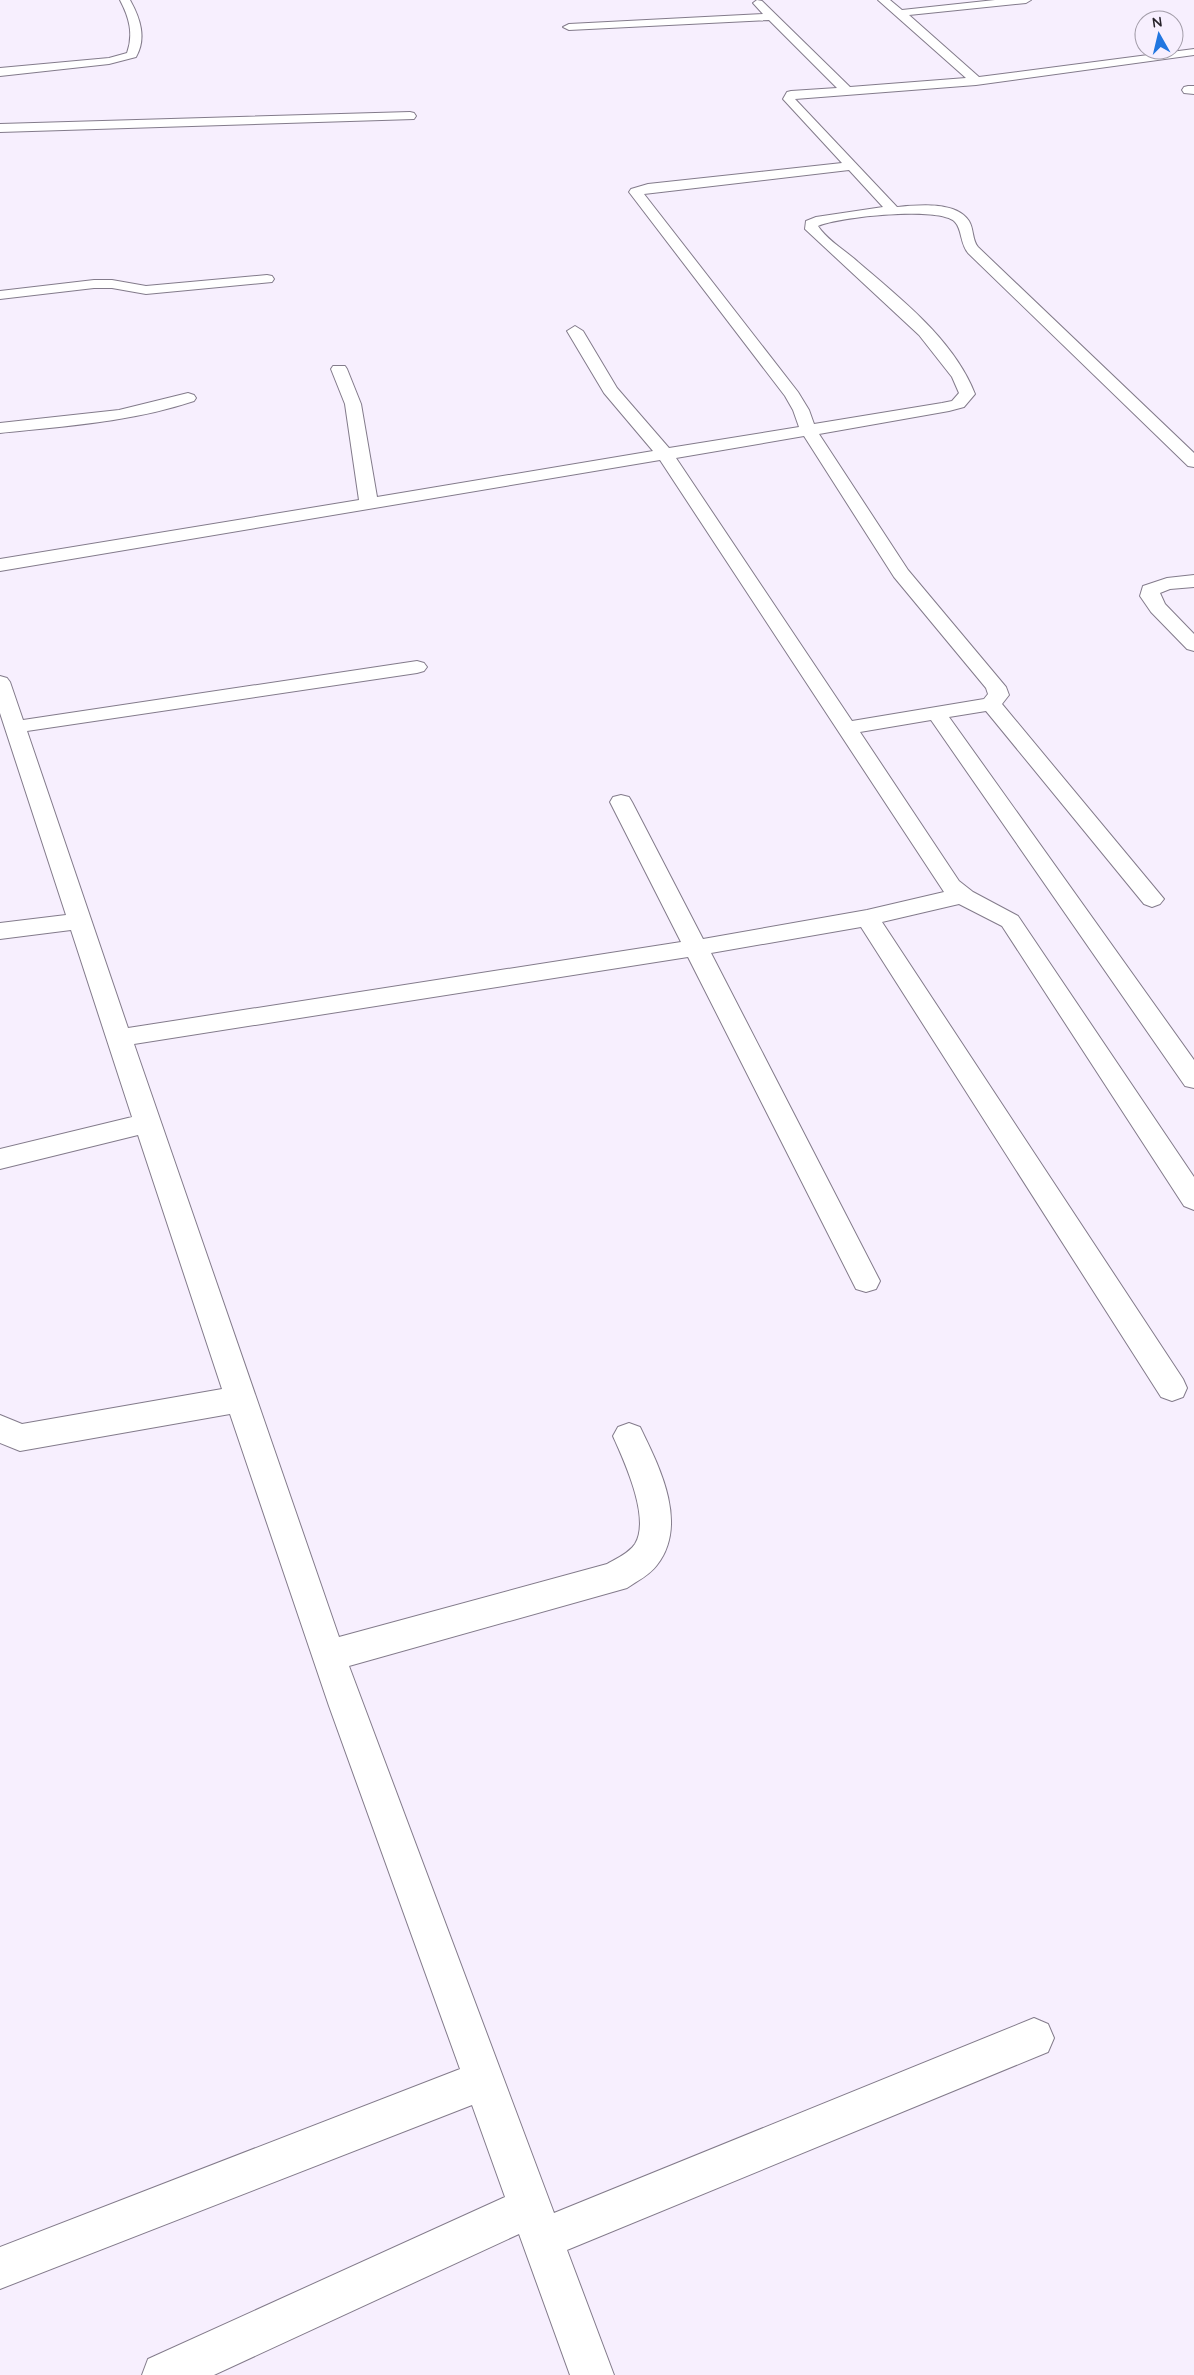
<svg xmlns="http://www.w3.org/2000/svg" width="1194" height="2375" font-family="Quicksand,sans-serif">
<rect width="100%" height="100%" fill="#f7effe"/>
<g fill="none" stroke-linecap="round" stroke-linejoin="round">
<g stroke="#837b8b" stroke-width="2">
<g id="minor">
<path d="M120,0H130C140,18 147,38 136,57L109,64L0,76V68L109,58L127,53C134,34 129,17 120,0Z"/>
<path d="M757,0L762,1L850,87L966,78L878,0H890L902,10L995,0H1031L1026,3L909,15L979,77L1194,49V55L976,85L795,99L897,207C918,205 956,201 969,221C974,229 972,240 978,247L1194,453V467L1188,466L968,253C960,243 962,229 955,222C940,206 839,217 818,226C827,240 846,251 858,262C901,299 954,340 975,394L964,407L949,411L819,434L908,570L1006,687L1009,695L1002,704L1164,899L1160,904L1152,907L1144,904L986,711L949,717L1194,1060V1088L1185,1086L931,720L860,732L959,881L973,892L1018,916L1194,1177V1210L1184,1206L1002,926L959,904L882,922L1183,1379L1187,1388L1183,1397L1172,1401L1161,1397L861,927L711,953L880,1281L876,1289L866,1292L856,1289L688,957L134,1044L339,1637L607,1564C616,1559 629,1553 635,1544C651,1518 624,1461 613,1436L618,1427L629,1423L640,1427C659,1466 689,1524 657,1565C650,1575 637,1581 627,1588L349,1666L554,2213L1034,2018L1048,2024L1054,2038L1048,2052L567,2250L614,2375H570L519,2234L214,2375H142L148,2359L505,2197L472,2105L0,2289V2247L460,2069L329,1706L230,1414L20,1451L0,1443V1415L22,1424L222,1389L138,1135L0,1169V1149L132,1117L71,930L0,939V923L66,915L0,713V676L7,678L10,682L23,720L417,661L424,663L427,667L424,671L417,673L27,731L128,1028L681,942L610,802L613,797L621,795L629,797L632,802L703,939L867,910L944,892L660,460L0,571V559L359,500L345,404L331,369L333,366H345L347,369L361,404L377,497L653,451L604,393L567,331L575,326L583,331L617,388L669,448L799,427L793,410L785,396L629,192L631,189L648,184L842,163L783,99L787,92L791,91L837,88L769,20L569,30L563,27L569,24L763,14L753,3ZM849,170L883,207L816,217L806,221L805,229L919,335L952,377L959,393L952,401L942,403L814,424L809,410L798,392L644,194ZM804,436L894,577L986,688L988,694L984,699L852,721L676,458Z"/>
<polygon points="1188,86 1194,86 1194,94 1184,93 1182,90 1184,87"/>
<polygon points="410,112 414,113 416,116 414,119 0,132 0,124"/>
<polygon points="267,275 272,276 274,279 272,282 146,294 112,288 94,288 0,299 0,291 94,280 112,280 146,286"/>
<path d="M188,393L194,395L196,398L194,401C131,422 66,426 0,433V423L119,410Z"/>
<polygon points="1194,575 1194,587 1170,589 1160,593 1165,604 1194,634 1194,651 1187,649 1151,612 1140,596 1143,586 1167,578"/>
</g>
</g>
<use href="#minor" fill="#fff" fill-rule="evenodd"/>
</g>
<g transform="translate(1159 35) rotate(352)"><circle r="24" fill="#f7effe" stroke="#a39da9"/>
<path d="M0-4L9 19L0 12L-9 19Z" fill="#2176e0"/>
<text y="-8" font-size="14" font-weight="bold" text-anchor="middle" fill="#262229">N</text>
</g>
</svg>
